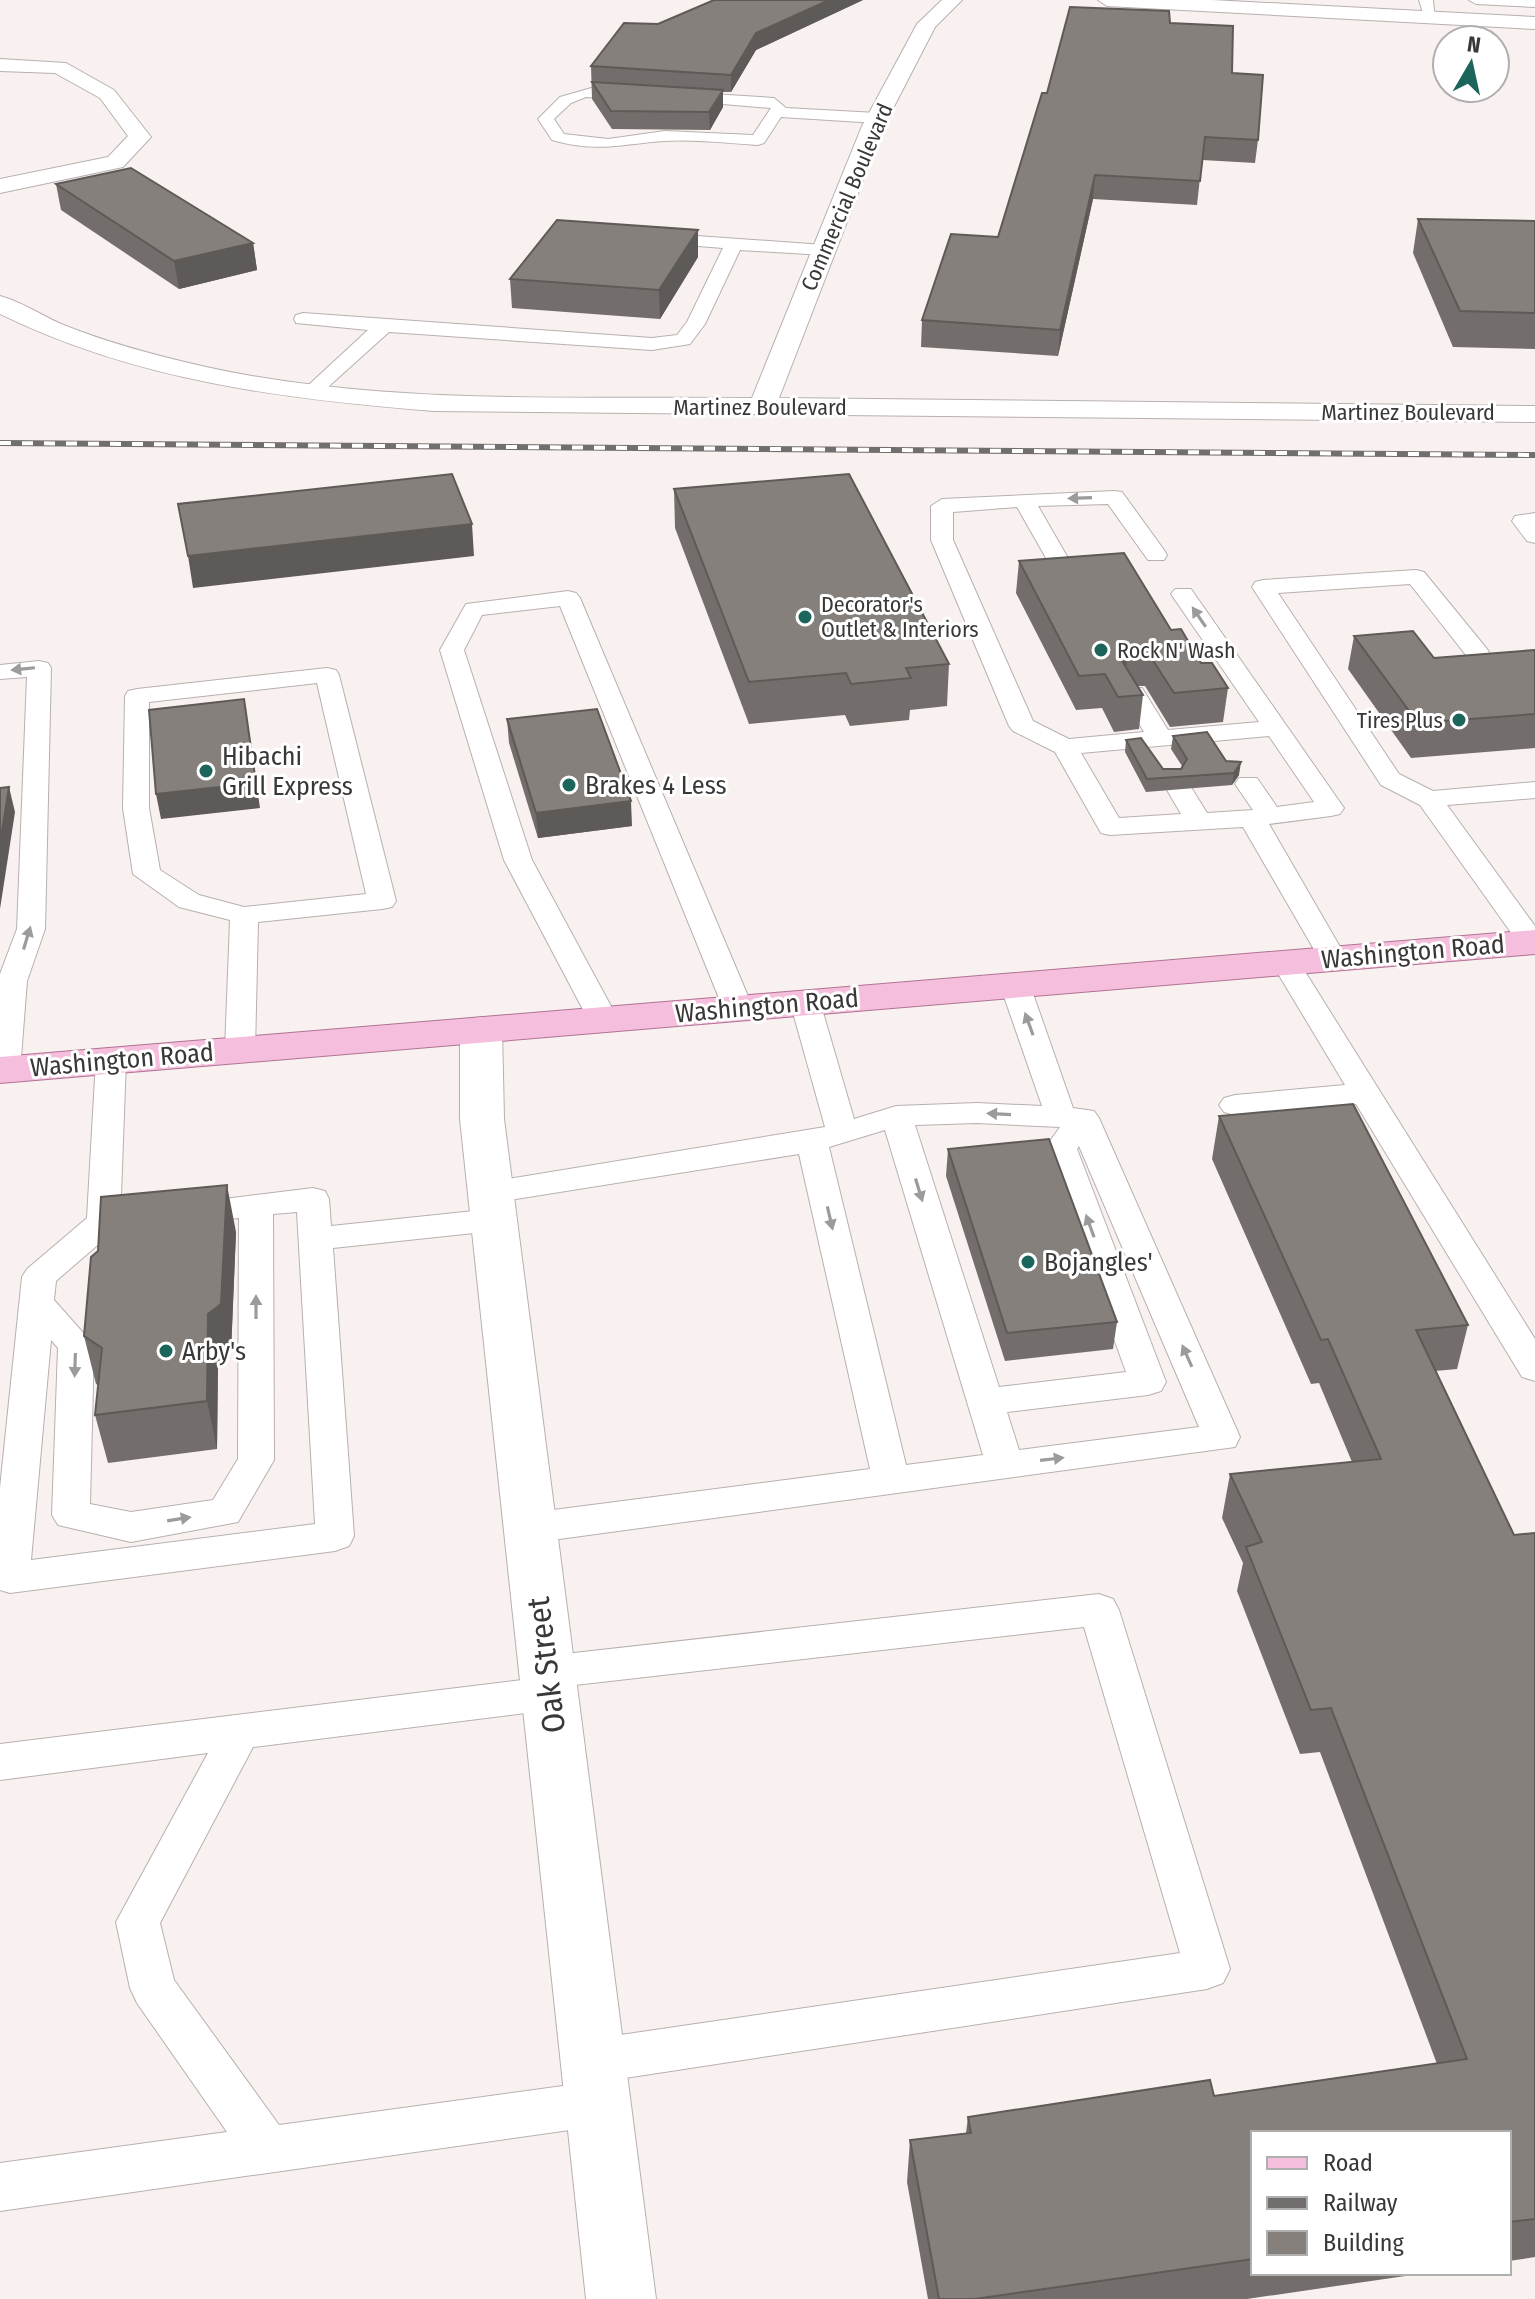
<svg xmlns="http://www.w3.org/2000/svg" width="1535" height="2299" font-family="'Fira Sans Condensed',sans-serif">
<rect width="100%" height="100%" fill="#f9f1f0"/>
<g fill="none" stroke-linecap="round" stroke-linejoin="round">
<g stroke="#b7b0af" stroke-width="2">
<g id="lane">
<polygon points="1419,0 1433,0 1435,20 1425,20"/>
<polygon points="1469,0 1535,0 1535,7 1476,4"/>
<path d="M595,87L634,89L642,94L634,99L586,97L571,103L554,119L564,134L608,139L665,131L753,135L771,108L675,100L672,97L680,92L774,98L786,108L877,113L885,118L877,123L781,117L764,143L758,145C727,143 695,139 664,141C621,144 597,153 552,140L538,119L560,97Z"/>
<polygon points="654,233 824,245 833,250 824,255 740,250 705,324 690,344 652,350 389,332 318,396 311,398 301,392 368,330 296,323 294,319 296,315 303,313 652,338 677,335 687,322 723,248 648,242 645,238 648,234"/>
<path d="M1114,491L1122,492L1164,550L1167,555L1164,560H1148L1108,504L1038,506L1072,565L1069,570H1053L1050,565L1017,507L953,512V540L1033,721L1069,739L1144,732L1121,693L1124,688H1142L1168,730L1259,722L1171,594L1175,589H1191L1344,808L1340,814L1331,816L1269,824L1347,959L1343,965L1333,968L1323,965L1243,827L1110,835L1101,833L1055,752L1013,731L1009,726L931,540V506L942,499ZM1269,736L1314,802L1277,807L1257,778H1239L1235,784L1253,810L1207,813L1189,784H1171L1167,790L1181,814L1119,818L1081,753Z"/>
<polygon points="1535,513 1535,543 1527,541 1512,521 1515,516"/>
<polygon points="1416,570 1424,572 1487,649 1490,654 1487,659 1469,659 1410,584 1278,593 1399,774 1433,791 1535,782 1535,798 1447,805 1535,926 1535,950 1522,948 1420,805 1381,785 1252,587 1255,582 1263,580"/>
<polygon points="568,591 576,593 580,598 753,1008 749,1014 738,1017 727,1014 723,1008 560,606 482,615 464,650 532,860 619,1021 615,1027 604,1030 593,1027 589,1021 504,860 440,650 466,604"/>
<polygon points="39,661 48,663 51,668 45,929 27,981 20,1070 16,1077 0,1078 0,974 17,929 27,677 0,679 0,665"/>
<path d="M327,668L336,670L339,675L396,901L392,907L382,909L258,922L255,1050L251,1057L240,1059L229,1057L225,1050L230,920L179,907L133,874L123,808L125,696L128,691L137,689ZM317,683L366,894L244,907L199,895L160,870L149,808V702Z"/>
<polygon points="1285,953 1295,956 1299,962 1535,1339 1535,1381 1522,1377 1356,1104 1235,1115 1224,1112 1219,1105 1224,1098 1235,1095 1345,1085 1271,962 1275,956"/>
<path d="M1015,976L1025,979L1030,985L1073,1108L1094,1111L1099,1118L1240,1437L1235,1447L530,1543L517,1538L511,1528L517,1518L530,1513L870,1469L799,1154L490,1203L478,1200L474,1192L478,1184L825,1127L790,1002L795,996L805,993L815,996L820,1002L854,1119L896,1106L977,1103L1042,1106L1000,985L1005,979ZM977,1123L1060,1127L1045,1148L1126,1372L999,1387L915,1125ZM885,1130L983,1455L906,1465L829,1147ZM1079,1146L1199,1427L1019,1450L1007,1412L1148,1395L1161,1391L1166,1382L1077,1149Z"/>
<path d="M111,1051L122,1053L126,1060L120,1222L115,1230L56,1281L54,1300L94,1345L90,1504L131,1512L213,1500L238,1459L239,1218L187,1224L175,1221L170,1213L175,1205L313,1188L325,1191L329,1199L331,1226L493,1209L505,1212L510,1220L505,1228L493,1231L333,1248L354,1536L349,1546L335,1551L10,1593L0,1590V1488L22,1277L27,1269L87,1218L96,1060L100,1053ZM297,1212L315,1524L31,1560L51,1340L58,1348L52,1515L58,1525L131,1542L238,1522L274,1460L273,1214Z"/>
<path d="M1099,1594L1113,1599L1119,1610L1230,1969L1223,1983L1207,1989L599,2082L615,2088L622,2104L615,2120L598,2126L0,2211V2163L227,2132L137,2003L130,1988L116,1922L208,1753L0,1780V1744L530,1679L527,1672L533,1660L547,1656ZM1084,1627L1180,1953L593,2039L577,2046L570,2061L577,2076L592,2082L279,2125L174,1980L160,1923L253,1747L549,1710L563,1705L569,1693L566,1686Z"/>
</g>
</g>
<g stroke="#b7b0af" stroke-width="2">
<g id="street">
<path d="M942,0H962L935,27L884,126L779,398L1535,406V422L434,411C284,399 137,381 0,314V296C22,302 41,315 61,324C108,343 157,356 206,367C384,406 571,396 752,398L862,126L917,24Z"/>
<polygon points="1098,0 1212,0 1535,17 1535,29 1107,6"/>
<polygon points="0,59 66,63 114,90 151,137 123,167 0,193 0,179 108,157 128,136 100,98 55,73 0,71"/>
<polygon points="481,1017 496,1020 502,1029 504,1119 656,2299 586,2299 460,1119 460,1029 466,1020"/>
</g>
</g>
<g stroke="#af7393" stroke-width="2">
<polygon id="primary" points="1535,930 1535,954 0,1083 0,1057"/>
</g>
<use href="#lane" fill="#fff" fill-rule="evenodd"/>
<use href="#street" fill="#fff" fill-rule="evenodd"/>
<use href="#primary" fill="#f5bedc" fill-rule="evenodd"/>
<g stroke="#726e6e" stroke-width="6">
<polyline id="rail" points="0,443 1535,455"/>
</g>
<use href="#rail" stroke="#fff" stroke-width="4" stroke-dasharray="11" stroke-linecap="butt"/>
</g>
<g fill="#736e6b">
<polygon points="714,0 863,0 756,50 731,92 723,92 723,107 710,130 612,129 592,99 591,66"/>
<polygon points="1170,23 1232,73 1258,140 1255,163 1202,160 1197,205 1093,199 1058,356 921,347 922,320 998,237 1047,93"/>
<polygon points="56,184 253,243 257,270 179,289 61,210"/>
<polygon points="1418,219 1535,221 1535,349 1453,347 1413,253"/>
<polygon points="698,257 660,319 512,308 510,279"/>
<polygon points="674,489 949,664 947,706 910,710 909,720 850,726 845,715 749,724 675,528"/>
<polygon points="1019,561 1171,630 1201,663 1228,688 1223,722 1170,727 1145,686 1137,686 1143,695 1139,729 1114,732 1102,708 1076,710 1016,593"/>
<polygon points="1354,636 1434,658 1535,650 1535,748 1411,758 1348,669"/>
<polygon points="507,719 632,826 538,838 509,743"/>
<polygon points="1173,736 1226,761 1239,775 1232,785 1146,792 1125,752 1126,740 1163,769 1181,769 1182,766 1171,749"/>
<polygon points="1219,1116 1468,1325 1457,1369 1435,1371 1514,1535 1535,1533 1535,2257 1509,2261 1509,2133 1253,2133 1253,2273 1426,2273 1247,2299 928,2299 907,2182 910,2140 966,2133 968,2117 1214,2096 1437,2064 1320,1752 1300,1754 1237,1591 1243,1563 1222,1518 1230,1474 1352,1462 1319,1383 1311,1384 1212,1159"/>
<polygon points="948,1149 1117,1322 1113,1349 1005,1361 946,1176"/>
<polygon points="236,1232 231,1352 218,1362 217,1449 108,1463 95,1415 98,1385 96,1384 84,1336"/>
</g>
<g fill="#5e5a57">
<polygon points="829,0 863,0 756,50 731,92 731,75 756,33"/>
<polygon points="723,90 723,107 710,130 709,112"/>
<polygon points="1095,175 1093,199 1058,356 1060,330"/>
<polygon points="698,230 698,257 660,319 659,290"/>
<polygon points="253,243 257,270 179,289 174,261"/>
<polygon points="472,524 474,556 193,588 188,556"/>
<polygon points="1128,651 1124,685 1122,661"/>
<polygon points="244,699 260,808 161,819 156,794"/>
<polygon points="1241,762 1239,775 1232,785 1234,773"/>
<polygon points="9,787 15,812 0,909 0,844"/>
<polygon points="631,801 632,826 538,838 536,813"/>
<polygon points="227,1185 236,1232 231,1352 218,1362 217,1449 207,1401 208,1314"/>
</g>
<g fill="#86807c" stroke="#5e5a57" stroke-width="2">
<polygon points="714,0 829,0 756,33 731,75 591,66 624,23 658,24"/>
<polygon points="1070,7 1169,11 1170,23 1233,26 1232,73 1263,75 1258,140 1205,137 1200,181 1095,175 1060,330 922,320 951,234 998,237 1042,93 1047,93"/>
<polygon points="592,82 723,90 709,112 611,111"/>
<polygon points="131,168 253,243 174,261 56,184"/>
<polygon points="1418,219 1535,221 1535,313 1460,311"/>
<polygon points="557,220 698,230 659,290 510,279"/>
<polygon points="452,474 472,524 188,556 178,504"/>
<polygon points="849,474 949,664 906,668 911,678 851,684 846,673 749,682 674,489"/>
<polygon points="1124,553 1171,630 1181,629 1201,663 1212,663 1228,688 1174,693 1148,653 1128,651 1122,661 1143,695 1118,697 1105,674 1079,676 1019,561"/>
<polygon points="1413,631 1434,658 1535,650 1535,714 1418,723 1354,636"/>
<polygon points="244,699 256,783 156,794 149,710"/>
<polygon points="597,709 631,801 536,813 507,719"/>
<polygon points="1207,732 1226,761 1241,762 1234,773 1147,779 1126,740 1141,738 1163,769 1181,769 1187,759 1173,736"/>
<polygon points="9,787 0,844 0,788"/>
<polygon points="1353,1104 1468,1325 1416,1330 1514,1535 1535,1533 1535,2219 1509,2222 1509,2133 1253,2133 1253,2259 975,2299 939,2299 910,2140 971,2133 968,2117 1210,2080 1214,2096 1467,2059 1331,1708 1311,1710 1246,1547 1262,1542 1230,1474 1381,1459 1328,1339 1321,1340 1219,1116"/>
<polygon points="1049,1139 1117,1322 1007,1333 948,1149"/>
<polygon points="227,1185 221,1304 208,1314 207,1401 95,1415 102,1348 84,1336 91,1257 98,1251 101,1197"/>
</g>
<defs><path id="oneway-solid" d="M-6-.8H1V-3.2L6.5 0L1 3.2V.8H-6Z" transform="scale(2)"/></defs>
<g fill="#9c9b9b">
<use href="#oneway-solid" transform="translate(1080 498) rotate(178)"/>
<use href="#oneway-solid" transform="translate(1199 617) rotate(-124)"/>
<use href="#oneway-solid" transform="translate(23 669) rotate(174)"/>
<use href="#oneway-solid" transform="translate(27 938) rotate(-73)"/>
<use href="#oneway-solid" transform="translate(1029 1024) rotate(-110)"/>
<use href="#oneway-solid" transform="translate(999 1114) rotate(-177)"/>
<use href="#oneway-solid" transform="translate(919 1190) rotate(73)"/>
<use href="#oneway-solid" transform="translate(830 1218) rotate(77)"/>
<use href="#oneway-solid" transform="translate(1090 1226) rotate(-110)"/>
<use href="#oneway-solid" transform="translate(256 1307) rotate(-90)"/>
<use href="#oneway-solid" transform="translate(1187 1356) rotate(-114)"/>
<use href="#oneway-solid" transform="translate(75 1365) rotate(92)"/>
<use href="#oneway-solid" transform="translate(1052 1459) rotate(-7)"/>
<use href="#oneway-solid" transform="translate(179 1519) rotate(-9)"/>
</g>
<g fill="#1b655b" stroke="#fff" stroke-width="3">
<circle cx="805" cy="617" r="8"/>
<circle cx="1101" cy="650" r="8"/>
<circle cx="1459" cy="720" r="8"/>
<circle cx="206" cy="771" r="8"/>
<circle cx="569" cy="785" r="8"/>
<circle cx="1028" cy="1262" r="8"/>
<circle cx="166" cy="1351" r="8"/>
</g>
<g text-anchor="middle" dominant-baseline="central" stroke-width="6" stroke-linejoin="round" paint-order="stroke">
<g font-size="22" fill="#3a3737" stroke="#fff">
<text transform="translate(847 197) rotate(-67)">Commercial Boulevard</text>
<text x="760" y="407">Martinez Boulevard</text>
<text x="1408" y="412">Martinez Boulevard</text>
</g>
<g font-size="22" fill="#3a3737" stroke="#fff" text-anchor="start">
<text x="821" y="604">Decorator's<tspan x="821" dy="25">Outlet &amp; Interiors</tspan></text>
<text x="1117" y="650">Rock N' Wash</text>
<text x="1443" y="720" text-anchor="end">Tires Plus</text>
</g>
<g font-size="26" fill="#3a3737" stroke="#fff" text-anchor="start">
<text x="222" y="756">Hibachi<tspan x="222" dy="30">Grill Express</tspan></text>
<text x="585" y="785">Brakes 4 Less</text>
<text x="1044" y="1262">Bojangles'</text>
<text x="182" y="1351">Arby's</text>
</g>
<g font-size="26" fill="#3a3737" stroke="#fff">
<text transform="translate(1413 952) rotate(-5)">Washington Road</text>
<text transform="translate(767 1006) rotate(-5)">Washington Road</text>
<text transform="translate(122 1060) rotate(-5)">Washington Road</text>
</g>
<g font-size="32" fill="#3a3737" stroke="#fff">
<text transform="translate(546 1665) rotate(-97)">Oak Street</text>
</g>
</g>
<rect x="1251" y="2131" width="260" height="144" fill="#ffffff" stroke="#b0afaf" stroke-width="2"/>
<rect x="1267" y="2157" width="40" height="12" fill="#f5bedc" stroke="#b0afaf" stroke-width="2"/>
<text x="1323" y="2171" font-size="24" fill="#3a3737">Road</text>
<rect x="1267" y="2197" width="40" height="12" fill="#726e6e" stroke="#b0afaf" stroke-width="2"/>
<text x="1323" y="2211" font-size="24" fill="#3a3737">Railway</text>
<rect x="1267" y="2231" width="40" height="24" fill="#86807c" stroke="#b0afaf" stroke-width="2"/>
<text x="1323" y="2251" font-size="24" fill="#3a3737">Building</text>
<g transform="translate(1471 64) rotate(9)"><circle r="38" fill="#ffffff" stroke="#b0afaf" stroke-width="2"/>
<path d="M0-6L14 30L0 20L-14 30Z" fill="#1b655b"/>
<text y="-12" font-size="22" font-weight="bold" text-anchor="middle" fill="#3a3737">N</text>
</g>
</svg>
